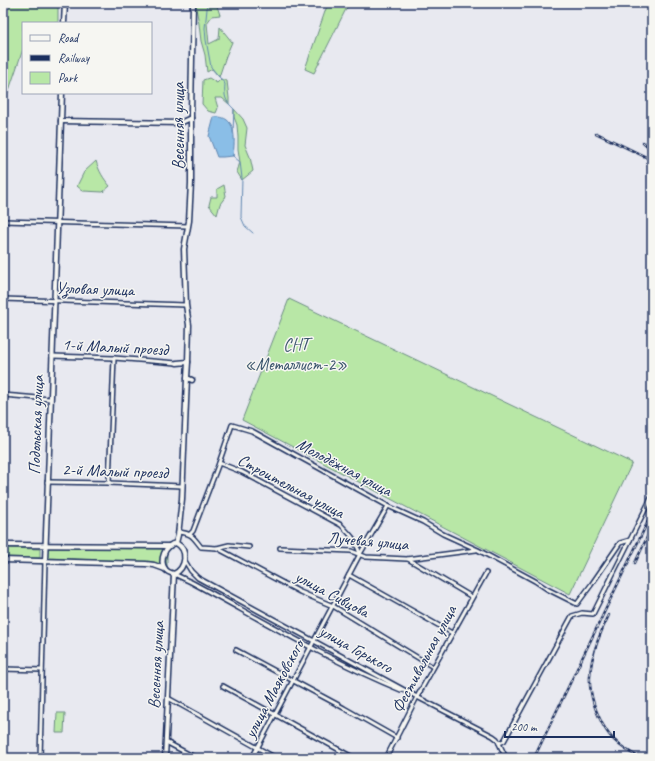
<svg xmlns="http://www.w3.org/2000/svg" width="655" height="761" font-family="Caveat,sans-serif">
<rect width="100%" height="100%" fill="#e8e9f0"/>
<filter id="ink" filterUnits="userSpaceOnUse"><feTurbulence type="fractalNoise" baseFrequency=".025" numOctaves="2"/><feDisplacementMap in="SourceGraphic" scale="8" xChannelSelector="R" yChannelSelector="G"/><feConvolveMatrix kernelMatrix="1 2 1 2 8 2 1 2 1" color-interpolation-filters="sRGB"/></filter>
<g filter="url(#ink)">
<g fill="#b8e7a6" stroke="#6a8b82">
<polygon points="3,3 55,3 58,8 58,23 23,23 23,49 3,108"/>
<polygon points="197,3 217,3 217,6 220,15 212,16 207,23 209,44 219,39 220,27 232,42 226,56 219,77 212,69 207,72 205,55 201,41 199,24 196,8"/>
<polygon points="328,3 349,3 314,73 305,69"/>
<polygon points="209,78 217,83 221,79 227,81 229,98 229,104 222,98 215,98 218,108 216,113 208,111 202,104 203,80"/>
<polygon points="234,109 243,119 247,128 245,145 250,157 253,171 242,180 237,172 240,162 238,149 238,137 237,125 234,117"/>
<path d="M96,161C99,171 103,178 110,186L103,192L83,191L77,186L84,172Z"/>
<polygon points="224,185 226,196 220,204 217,215 209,205 211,197 217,197 217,189"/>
<polygon points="289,299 632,463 570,594 242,420"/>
<polygon points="3,548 40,549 40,558 3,557"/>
<polygon points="46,548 167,549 167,567 153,562 46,558"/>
<polygon points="57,713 65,713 64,733 56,733"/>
</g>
<path fill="#8abee7" stroke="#5e85b0" d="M214,117C237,115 235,139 233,156L223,157H217L209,136Z"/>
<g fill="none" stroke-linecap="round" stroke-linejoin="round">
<g stroke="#5e85b0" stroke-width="1">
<path d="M206,3L207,9L205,28L206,40L211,67L225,84C224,96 225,101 234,109L233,133"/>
<polyline points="233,154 233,156 240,162 242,178 241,217 245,226 253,233"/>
</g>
<g stroke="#1b2f5e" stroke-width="6">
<g id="minor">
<polyline points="3,221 188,226"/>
<polyline points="3,299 186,305"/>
<polyline points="52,356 114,358 177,363"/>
<polyline points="3,395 50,399"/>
<path d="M219,463L242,472L341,525C352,536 355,539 360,554"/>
<polyline points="47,482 109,483 182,486"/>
<polyline points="109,483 114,358"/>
<path d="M178,532C192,533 193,537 201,547L217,548L229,545L249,547"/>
<polyline points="190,534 193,531 219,463 232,425 252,431 388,506 423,522 443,534 478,550 535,581 547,589 577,604 591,585 620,543 630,540"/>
<polyline points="217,548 300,592 333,606 433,667"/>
<polyline points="280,548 351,551 366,557 407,559 476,550"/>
<polyline points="408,559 472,597"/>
<polyline points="185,561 191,571 198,578 417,697 493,736 497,739 506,758"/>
<path d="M174,574L191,582C260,619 328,660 401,690"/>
<polyline points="349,575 452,633"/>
<polyline points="236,650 344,708 397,738"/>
<polyline points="3,669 42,670"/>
<polyline points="223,686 354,758"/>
<polyline points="168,698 276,758"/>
<polyline points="166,742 196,758"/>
<polyline points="499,743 504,741 572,616 582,613 593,614 652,496"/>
<polyline points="40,758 45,561"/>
<polyline points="252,758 360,554 388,506"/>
<polyline points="386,758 417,697 486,573"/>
</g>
</g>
<g stroke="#1b2f5e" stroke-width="7">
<g id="tertiary">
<polyline points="64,23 65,3"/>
<polyline points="61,121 180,123 191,118"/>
<polyline points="188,362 189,325 186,305 184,249 189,221 191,183 191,113 193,3"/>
<polyline points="177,363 188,362 187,378 192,380"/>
<polyline points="176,543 178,535 182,499 187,378"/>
<path d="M176,543C189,550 186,568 174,574C170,573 167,572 165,569C159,560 165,545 176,543Z"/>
<polyline points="3,545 168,546"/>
<polyline points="3,560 146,564 154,565 165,569"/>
<polyline points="45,561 62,93"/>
<polyline points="165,758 174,574"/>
</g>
</g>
<use href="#minor" stroke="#f6f6f2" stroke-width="3"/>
<use href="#tertiary" stroke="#f6f6f2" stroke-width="4"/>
<g stroke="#1b2f5e" stroke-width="2.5">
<g id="rail">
<polyline points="596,133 652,160"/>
<polyline points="643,142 652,150"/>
<polyline points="635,563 652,527"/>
<path d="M609,615C602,629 595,645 592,661C590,671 589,683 591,692C593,706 603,729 613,739C621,747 630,753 641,758"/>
<polyline points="534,758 652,513"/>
</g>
</g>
<use href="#rail" stroke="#f6f6f2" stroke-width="1" stroke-dasharray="3" stroke-linecap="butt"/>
</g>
</g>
<g text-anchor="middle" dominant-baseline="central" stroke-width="3" stroke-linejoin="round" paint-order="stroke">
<g font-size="17" fill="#1b2f5e" stroke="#f6f6f2">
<text transform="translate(178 126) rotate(-90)">Весенняя улица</text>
<text transform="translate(95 289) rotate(2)">Узловая улица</text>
<text transform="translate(115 347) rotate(3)">1-й Малый проезд</text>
<text transform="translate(36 425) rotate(-88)">Подольская улица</text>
<text transform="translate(344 467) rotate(28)">Молодёжная улица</text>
<text transform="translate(115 471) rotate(2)">2-й Малый проезд</text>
<text transform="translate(291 486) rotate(28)">Строительная улица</text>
<text transform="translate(368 541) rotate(5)">Лучевая улица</text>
<text transform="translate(332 594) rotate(28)">улица Сивцова</text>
<text transform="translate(356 649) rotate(29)">улица Горького</text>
<text transform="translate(424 659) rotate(-62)">Фестивальная улица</text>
<text transform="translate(156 665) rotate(-87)">Весенняя улица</text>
<text transform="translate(274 689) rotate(-62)">улица Маяковского</text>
</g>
<g font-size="17" fill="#3a546c" stroke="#f6f6f2">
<text x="296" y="344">СНТ<tspan x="296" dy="20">«Металлист-2»</tspan></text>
</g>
</g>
<rect width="655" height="761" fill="none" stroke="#f6f6f2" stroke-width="16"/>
<rect x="8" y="8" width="639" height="745" fill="none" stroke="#1b2f5e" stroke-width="1.5" filter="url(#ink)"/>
<rect x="22" y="22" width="130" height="72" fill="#f6f6f2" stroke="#9ea6b7"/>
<rect x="30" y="35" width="20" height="6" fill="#f6f6f2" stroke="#9ea6b7"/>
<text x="58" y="42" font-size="12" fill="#1b2f5e">Road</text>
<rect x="30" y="55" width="20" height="6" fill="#1b2f5e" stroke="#9ea6b7"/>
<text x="58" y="62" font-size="12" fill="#1b2f5e">Railway</text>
<rect x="30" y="72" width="20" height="12" fill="#b8e7a6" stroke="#9ea6b7"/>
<text x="58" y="82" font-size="12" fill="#1b2f5e">Park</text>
<path d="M505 731v6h109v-6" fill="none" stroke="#1b2f5e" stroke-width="2"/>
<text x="511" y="731" font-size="12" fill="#1b2f5e" stroke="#f6f6f2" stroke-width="3" paint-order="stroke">200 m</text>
</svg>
